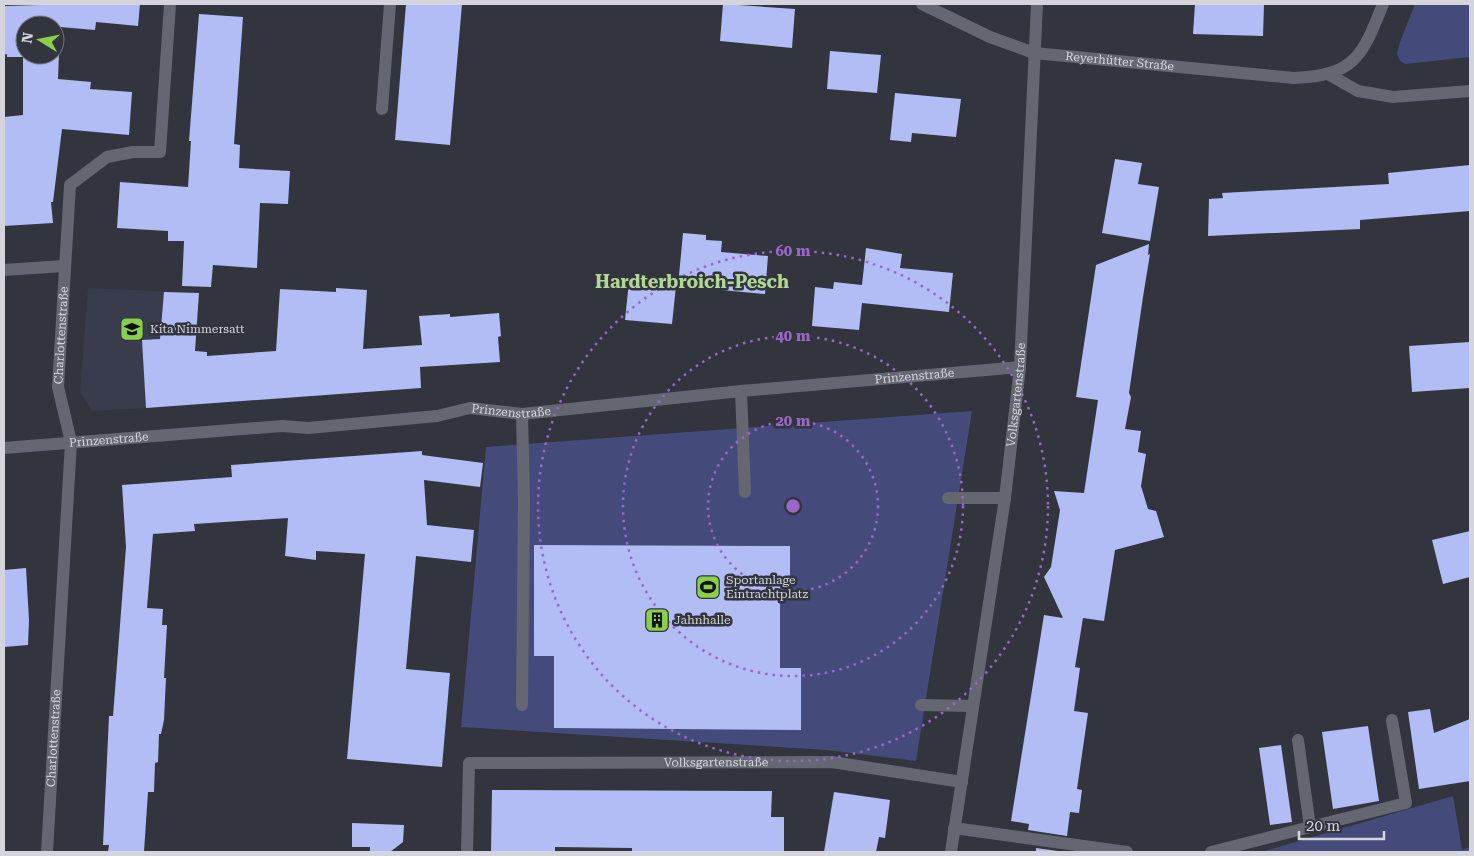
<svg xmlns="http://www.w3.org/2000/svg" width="1474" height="856" font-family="'Roboto Serif',serif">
<rect width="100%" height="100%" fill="#32343e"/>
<polygon fill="#393c4c" points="88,288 181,292 176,365 146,408 92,411 80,392"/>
<g fill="#444b7b">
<polygon points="1415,4 1470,4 1470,57 1405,64 1400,61 1397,54 1400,42"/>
<polygon points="972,411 916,761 827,750 461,727 486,447"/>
<polygon points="1453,796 1462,850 1470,847 1470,852 1261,852"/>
</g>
<g fill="#b2bcf5" fill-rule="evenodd">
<path d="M75,4H140L138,26L96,22L95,30L60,27L58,79L91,82L90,89L132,92L129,135L62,129L53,202H51L53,223L4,226V117L23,115V57H7V54L4,55V6ZM25,25H55V55H25Z"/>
<polygon points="406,4 462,4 450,145 395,140"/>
<polygon points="723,4 795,9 792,48 720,41"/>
<polygon points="1195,4 1264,4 1263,36 1193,34"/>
<polygon points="199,14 243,17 234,144 240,145 239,168 290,171 288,204 260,203 257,268 213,265 211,287 182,286 184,241 168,241 168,231 117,228 120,182 188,187 191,141 189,141"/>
<polygon points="830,51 881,55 877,93 827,89"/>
<polygon points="895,93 961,99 956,137 912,133 911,142 890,140"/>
<polygon points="1115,159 1142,163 1138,184 1159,187 1150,241 1102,233"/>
<polygon points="1470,165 1470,211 1360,220 1360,229 1208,236 1209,199 1223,198 1222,193 1389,184 1388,173"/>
<polygon points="683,233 706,235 706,240 722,241 721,252 768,256 765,294 678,286"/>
<polygon points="1149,244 1148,255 1150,254 1143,297 1129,393 1131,397 1125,429 1141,431 1138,452 1146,454 1141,486 1148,509 1156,511 1164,537 1115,550 1104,621 1083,618 1075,667 1080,668 1074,711 1088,713 1077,789 1082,790 1079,813 1070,812 1067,836 1028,830 1029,824 1011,821 1044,615 1063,618 1044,577 1051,567 1060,510 1054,491 1084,493 1098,400 1076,397 1096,265"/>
<polygon points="866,248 902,254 900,268 953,273 949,312 862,303 859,330 812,326 815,287 833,289 834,282 862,285"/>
<polygon points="629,281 676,286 672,324 625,320"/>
<polygon points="336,288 367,290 363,349 422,345 419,316 450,314 450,317 499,313 501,336 498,337 500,362 420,367 421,388 146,408 142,340 160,339 164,292 199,293 195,351 207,352 207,356 276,351 280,289 336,292"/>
<polygon points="1470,342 1470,388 1412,392 1409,346"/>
<polygon points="422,451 422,455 483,463 480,487 424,480 427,525 474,530 471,562 416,556 406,669 450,673 442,767 347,759 365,554 316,551 316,560 285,556 288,518 194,524 195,531 153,534 147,608 163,609 162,625 167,625 164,678 166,678 164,720 161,734 159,734 158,762 155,763 154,792 148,792 144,852 108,852 109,845 103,845 109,716 113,716 126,547 122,485 232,477 231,465"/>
<polygon points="1470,531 1470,577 1443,584 1432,540"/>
<polygon points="534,545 790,546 790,585 780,585 780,668 801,668 801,730 554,728 554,656 534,656"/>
<polygon points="26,568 29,620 28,645 4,647 4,570"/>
<polygon points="1430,709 1434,733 1470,719 1470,781 1419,789 1408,712"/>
<polygon points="1368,726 1379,801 1333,809 1322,732"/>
<polygon points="1281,745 1292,822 1270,825 1259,748"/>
<polygon points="492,790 772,791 771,817 784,817 784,852 632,852 632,848 555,847 555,852 491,852"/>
<polygon points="834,792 890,800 885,838 879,837 876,852 824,852"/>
<polygon points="352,823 404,825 403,842 390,852 370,852 370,847 352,847"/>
<polygon points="1036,848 1065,852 1036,852"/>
</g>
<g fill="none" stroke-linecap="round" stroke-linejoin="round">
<g stroke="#646772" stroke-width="12">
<polyline points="382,109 390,4"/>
<polyline points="741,391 745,492"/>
<polyline points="522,414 524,499 522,705"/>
<polyline points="948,498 1005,498"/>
<polyline points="921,705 973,706"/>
<polyline points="1298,740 1310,827"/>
<polyline points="954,828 1127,852"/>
<polyline points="1211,852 1406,803 1392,720"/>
</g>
<g stroke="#646772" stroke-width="12">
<path id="s1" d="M1034,53L1294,78C1355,75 1362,57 1383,4"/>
<polyline points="1328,74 1358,91 1393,97 1470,91"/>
<polyline points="4,270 64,266"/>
<path id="s2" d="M4,448L282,426L308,428L437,416L470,408L522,414L741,391L1020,367"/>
<path id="s3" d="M47,852L71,442L58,387L70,185L107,157L133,152H160L170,4"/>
<path id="s4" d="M467,852L469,763L832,762L962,782"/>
</g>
<g stroke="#646772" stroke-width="12">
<polyline points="922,4 990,37 1034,53"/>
<path id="s5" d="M951,852L1005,498L1020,367L1037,4"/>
</g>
</g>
<g fill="none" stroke="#9a67c9" stroke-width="2.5" stroke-dasharray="2.5 5">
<circle cx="793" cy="506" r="85"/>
<circle cx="793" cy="506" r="170"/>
<circle cx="793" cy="506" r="255"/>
</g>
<defs>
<g id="school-square" transform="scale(1.25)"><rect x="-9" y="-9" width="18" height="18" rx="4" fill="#89cf49" stroke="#32343e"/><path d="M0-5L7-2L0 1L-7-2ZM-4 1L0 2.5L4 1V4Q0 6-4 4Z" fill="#111"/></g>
<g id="stadium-square" transform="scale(1.25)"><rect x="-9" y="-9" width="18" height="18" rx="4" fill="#89cf49" stroke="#32343e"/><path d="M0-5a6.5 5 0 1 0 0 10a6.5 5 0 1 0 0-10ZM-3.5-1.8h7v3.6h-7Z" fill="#111"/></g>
<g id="building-square" transform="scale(1.25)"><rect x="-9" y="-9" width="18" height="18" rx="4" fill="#89cf49" stroke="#32343e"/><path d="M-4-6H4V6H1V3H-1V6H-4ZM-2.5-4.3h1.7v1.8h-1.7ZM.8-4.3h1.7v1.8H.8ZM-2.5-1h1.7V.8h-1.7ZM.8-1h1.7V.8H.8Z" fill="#111"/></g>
</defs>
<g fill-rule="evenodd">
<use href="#school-square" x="132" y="329"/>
<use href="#stadium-square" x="708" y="587"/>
<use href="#building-square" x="657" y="620"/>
</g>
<g text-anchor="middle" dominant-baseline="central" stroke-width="5" stroke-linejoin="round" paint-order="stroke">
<g font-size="12" fill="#d4d5dc" stroke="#32343e">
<text stroke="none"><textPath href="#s1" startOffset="86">Reyerhütter Straße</textPath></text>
<text stroke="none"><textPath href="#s3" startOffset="519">Charlottenstraße</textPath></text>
<text stroke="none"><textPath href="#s2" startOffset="915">Prinzenstraße</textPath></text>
<text stroke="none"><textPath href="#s5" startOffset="462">Volksgartenstraße</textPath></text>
<text stroke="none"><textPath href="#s2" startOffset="510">Prinzenstraße</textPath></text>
<text stroke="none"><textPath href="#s2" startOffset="105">Prinzenstraße</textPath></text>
<text stroke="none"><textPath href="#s3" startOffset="114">Charlottenstraße</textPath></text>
<text stroke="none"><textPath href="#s4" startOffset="336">Volksgartenstraße</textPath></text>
</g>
<g font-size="12" fill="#d4d5dc" stroke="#32343e" text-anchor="start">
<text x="150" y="329">Kita Nimmersatt</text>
<text x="726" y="580">Sportanlage<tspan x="726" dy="14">Eintrachtplatz</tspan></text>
<text x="674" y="620">Jahnhalle</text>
</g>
<g font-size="18" font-weight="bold" fill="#b0d793" stroke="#32343e">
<text x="692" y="281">Hardterbroich-Pesch</text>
</g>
</g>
<circle cx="793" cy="506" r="8" fill="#9a67c9" stroke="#32343e" stroke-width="2.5"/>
<g font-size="15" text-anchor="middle" font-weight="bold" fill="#9a67c9" stroke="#32343e" stroke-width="5" stroke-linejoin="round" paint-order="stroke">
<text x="793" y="256">60 m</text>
<text x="793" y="341">40 m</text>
<text x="793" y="426">20 m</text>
</g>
<rect width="1474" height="856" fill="none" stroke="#d4d5dc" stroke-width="10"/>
<g transform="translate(40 40) rotate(280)"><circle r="24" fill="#32343e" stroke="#73747d"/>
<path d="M0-4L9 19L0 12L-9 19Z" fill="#89cf49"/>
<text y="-8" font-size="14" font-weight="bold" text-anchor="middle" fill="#d4d5dc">N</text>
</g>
<path d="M1299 831v8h85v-8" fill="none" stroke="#d4d5dc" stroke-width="2.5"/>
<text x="1306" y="831" font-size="15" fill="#d4d5dc" stroke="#32343e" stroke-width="4" paint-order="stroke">20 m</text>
</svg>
